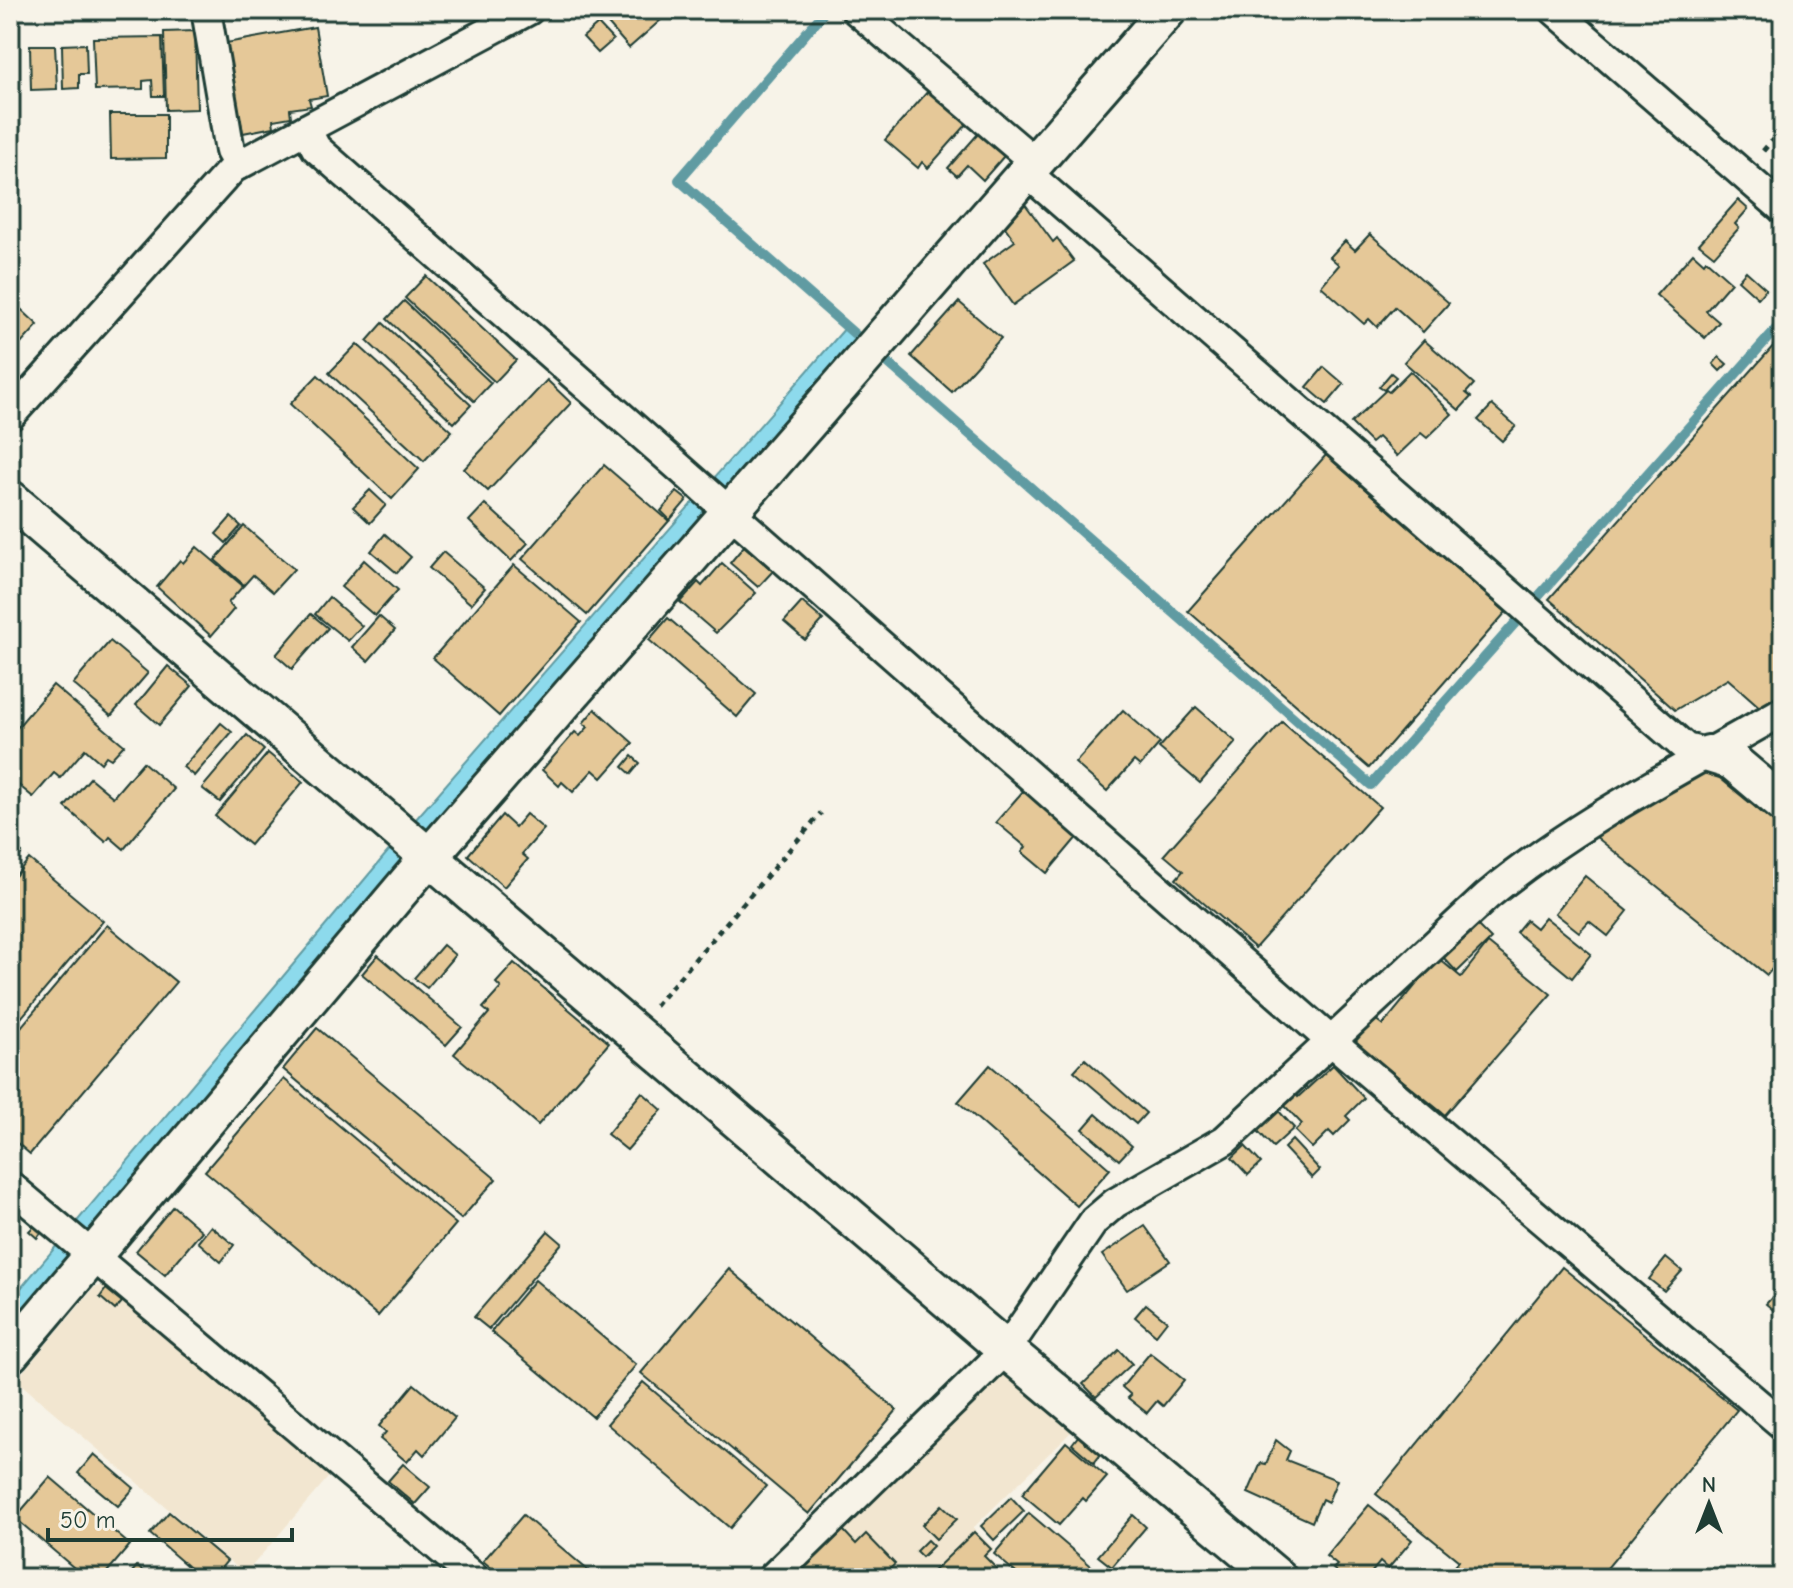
<svg xmlns="http://www.w3.org/2000/svg" width="1793" height="1588" font-family="'Comic Neue',sans-serif">
<rect width="100%" height="100%" fill="#f7f3e8"/>
<filter id="ink" filterUnits="userSpaceOnUse"><feTurbulence type="fractalNoise" baseFrequency=".0125" numOctaves="2"/><feDisplacementMap in="SourceGraphic" scale="16" xChannelSelector="R" yChannelSelector="G"/><feConvolveMatrix kernelMatrix="1 2 1 2 8 2 1 2 1" color-interpolation-filters="sRGB"/></filter>
<g filter="url(#ink)">
<g fill="#f2e6d0">
<polygon points="109,1285 332,1473 245,1574 16,1380 95,1287"/>
<polygon points="1010,1375 1074,1429 973,1528 994,1549 987,1556 1000,1570 992,1578 793,1578 999,1376"/>
</g>
<polygon fill="#8ddaec" stroke="#619ba2" stroke-width="2" points="846,327 857,336 414,845 10,1324 10,1301 402,835"/>
<g fill="none" stroke-linecap="round" stroke-linejoin="round">
<g stroke="#619ba2" stroke-width="10">
<polyline points="826,10 679,180 857,336"/>
<polyline points="887,362 1371,785 1517,621"/>
<polyline points="1537,598 1783,321"/>
</g>
</g>
<g fill="#e5c898" stroke="#1f3d34" stroke-width="2">
<polygon points="596,10 653,10 662,19 629,48"/>
<polygon points="598,24 613,40 598,53 583,37"/>
<polygon points="315,27 327,96 309,99 311,106 290,109 291,117 273,120 274,127 243,133 226,43"/>
<polygon points="195,31 197,109 166,110 164,32"/>
<polygon points="162,37 164,96 153,96 152,80 143,81 143,89 95,90 93,38"/>
<polygon points="86,44 87,74 79,74 79,88 63,89 62,45"/>
<polygon points="30,45 55,45 57,89 31,90"/>
<polygon points="929,90 968,123 928,168 922,162 918,168 885,140"/>
<polygon points="110,114 166,114 166,158 111,159"/>
<polygon points="978,134 1004,156 983,180 967,165 957,176 948,168"/>
<polygon points="1738,200 1748,209 1735,224 1739,228 1714,256 1699,244"/>
<polygon points="1025,204 1053,242 1057,238 1074,261 1013,305 983,264 1015,241 1005,227"/>
<polygon points="1370,234 1449,303 1423,332 1395,307 1377,327 1369,319 1364,324 1321,286 1339,265 1330,257 1345,241 1355,250"/>
<polygon points="1693,253 1704,263 1706,260 1731,282 1706,311 1719,322 1705,338 1656,295"/>
<polygon points="1746,271 1766,289 1758,298 1738,280"/>
<polygon points="426,276 516,360 495,382 405,298"/>
<polygon points="10,299 38,325 10,356"/>
<polygon points="404,301 491,383 474,401 387,319"/>
<polygon points="959,302 1001,338 952,392 911,356"/>
<polygon points="383,323 471,405 454,423 367,341"/>
<polygon points="1783,335 1783,697 1762,709 1728,679 1675,710 1549,599"/>
<polygon points="1424,340 1474,384 1466,393 1471,397 1459,410 1404,362"/>
<polygon points="357,344 452,431 424,461 329,373"/>
<polygon points="1719,357 1727,364 1720,371 1713,364"/>
<polygon points="1324,367 1344,384 1327,404 1307,387"/>
<polygon points="1410,371 1452,414 1427,438 1421,433 1397,456 1378,437 1371,443 1351,423 1386,390 1389,392"/>
<polygon points="1391,373 1396,377 1384,390 1379,387"/>
<polygon points="318,375 419,469 392,499 290,404"/>
<polygon points="547,380 571,403 488,491 464,469"/>
<polygon points="1492,405 1516,426 1502,441 1478,420"/>
<polygon points="1326,455 1506,612 1369,768 1188,611"/>
<polygon points="604,465 669,521 587,615 522,559"/>
<polygon points="370,490 386,505 370,523 353,507"/>
<polygon points="677,492 687,500 670,520 661,511"/>
<polygon points="485,504 528,543 511,561 469,521"/>
<polygon points="231,517 241,526 226,543 216,534"/>
<polygon points="244,526 294,569 273,592 253,575 244,585 215,560"/>
<polygon points="385,534 411,557 397,573 371,551"/>
<polygon points="744,546 773,571 758,587 730,563"/>
<polygon points="197,547 243,586 228,603 234,609 211,636 157,587 180,560 183,563"/>
<polygon points="443,552 485,588 471,604 429,568"/>
<polygon points="364,560 398,590 375,616 341,587"/>
<polygon points="722,563 756,593 716,633 680,602 698,582 702,586"/>
<polygon points="514,565 581,622 499,716 433,658"/>
<polygon points="329,597 362,626 348,641 315,614"/>
<polygon points="802,602 823,620 805,640 784,622"/>
<polygon points="311,614 328,628 292,669 276,655"/>
<polygon points="379,616 395,630 368,661 352,647"/>
<polygon points="668,618 756,694 737,717 649,640"/>
<polygon points="110,641 148,673 111,716 73,684"/>
<polygon points="168,666 192,686 159,725 136,705"/>
<polygon points="53,685 124,745 111,759 106,756 101,763 85,749 60,778 54,773 33,797 10,778 10,736"/>
<polygon points="1196,707 1236,742 1200,783 1159,748"/>
<polygon points="595,709 633,743 602,778 593,770 573,792 562,782 559,786 542,770 575,732 580,736 588,727 583,723"/>
<polygon points="1123,710 1160,743 1140,766 1134,761 1107,791 1075,763"/>
<polygon points="1282,722 1380,807 1255,948 1176,879 1183,871 1164,855"/>
<polygon points="221,723 232,732 194,776 183,767"/>
<polygon points="247,735 264,750 220,802 202,788"/>
<polygon points="268,753 303,782 250,845 215,816"/>
<polygon points="632,756 640,763 631,774 623,767"/>
<polygon points="143,762 174,789 124,849 110,837 106,842 65,807 90,778 113,797"/>
<polygon points="1710,770 1783,830 1783,956 1767,975 1595,836"/>
<polygon points="1024,790 1078,836 1047,873 1022,852 1026,847 996,822"/>
<polygon points="526,814 544,829 522,854 528,859 504,887 468,855 502,815 515,827"/>
<polygon points="10,843 22,853 10,867"/>
<polygon points="29,859 103,921 10,1031 10,882"/>
<polygon points="1585,876 1628,911 1608,936 1589,921 1579,932 1555,913"/>
<polygon points="1545,917 1591,954 1572,978 1516,932 1526,920 1536,928"/>
<polygon points="1476,924 1491,939 1457,972 1442,956"/>
<polygon points="107,925 176,982 30,1154 10,1137 10,1040"/>
<polygon points="1488,943 1551,994 1445,1115 1355,1042 1375,1019 1383,1025 1438,958 1461,977"/>
<polygon points="443,945 455,955 427,988 414,978"/>
<polygon points="378,955 462,1027 446,1045 362,974"/>
<polygon points="514,963 609,1043 538,1125 454,1054 489,1013 483,1008 501,988 496,983"/>
<polygon points="317,1028 496,1179 461,1219 283,1069"/>
<polygon points="1085,1059 1146,1113 1136,1124 1074,1071"/>
<polygon points="990,1065 1110,1169 1077,1206 958,1102"/>
<polygon points="1333,1065 1364,1098 1346,1116 1350,1120 1334,1136 1329,1131 1312,1148 1295,1131 1302,1124 1282,1103 1294,1092 1298,1097"/>
<polygon points="284,1079 456,1224 378,1316 205,1171"/>
<polygon points="642,1092 662,1110 627,1150 607,1134"/>
<polygon points="1277,1109 1294,1128 1273,1147 1256,1129"/>
<polygon points="1096,1114 1132,1146 1119,1160 1083,1129"/>
<polygon points="1292,1140 1320,1170 1312,1178 1284,1148"/>
<polygon points="1245,1146 1261,1163 1248,1175 1232,1158"/>
<polygon points="173,1206 202,1231 165,1275 136,1251"/>
<polygon points="34,1226 42,1232 37,1238 29,1231"/>
<polygon points="211,1226 234,1245 221,1262 198,1242"/>
<polygon points="1145,1226 1170,1261 1127,1290 1102,1255"/>
<polygon points="548,1231 562,1243 489,1329 474,1317"/>
<polygon points="1666,1258 1682,1271 1664,1291 1649,1279"/>
<polygon points="1562,1267 1737,1410 1599,1578 1446,1578 1459,1561 1376,1494"/>
<polygon points="729,1269 897,1410 809,1514 641,1373"/>
<polygon points="535,1280 636,1365 593,1417 491,1332"/>
<polygon points="1783,1285 1783,1318 1766,1304"/>
<polygon points="106,1289 122,1302 115,1310 100,1297"/>
<polygon points="1146,1304 1167,1321 1156,1335 1135,1317"/>
<polygon points="1119,1350 1132,1364 1096,1397 1083,1384"/>
<polygon points="1150,1353 1184,1380 1163,1406 1157,1401 1147,1413 1128,1398 1131,1395 1122,1387"/>
<polygon points="643,1382 766,1486 730,1528 607,1424"/>
<polygon points="414,1384 455,1418 424,1455 418,1449 407,1462 380,1439 386,1432 379,1426"/>
<polygon points="1079,1435 1101,1454 1094,1463 1072,1444"/>
<polygon points="1276,1440 1290,1451 1286,1460 1337,1480 1328,1502 1322,1499 1312,1522 1248,1493 1261,1463 1266,1464"/>
<polygon points="1066,1442 1107,1477 1086,1501 1083,1498 1059,1525 1022,1494"/>
<polygon points="94,1454 134,1488 118,1506 78,1473"/>
<polygon points="403,1464 430,1487 415,1504 388,1481"/>
<polygon points="50,1477 130,1545 102,1578 86,1578 15,1518"/>
<polygon points="1011,1497 1024,1511 994,1540 981,1526"/>
<polygon points="942,1505 957,1519 936,1539 922,1525"/>
<polygon points="1369,1505 1412,1540 1388,1569 1380,1562 1367,1578 1345,1578 1333,1569 1337,1565 1326,1556"/>
<polygon points="169,1512 227,1561 213,1578 201,1578 150,1534"/>
<polygon points="1029,1513 1096,1570 1089,1578 1022,1578 994,1554"/>
<polygon points="523,1515 597,1578 503,1578 483,1561"/>
<polygon points="1133,1515 1146,1527 1112,1567 1098,1556"/>
<polygon points="843,1530 856,1544 866,1534 895,1564 886,1573 892,1578 794,1578"/>
<polygon points="974,1532 991,1549 984,1556 997,1569 988,1578 926,1578"/>
<polygon points="927,1540 933,1546 922,1557 916,1551"/>
<polygon points="137,1566 149,1577 148,1578 127,1578"/>
</g>
<g fill="none" stroke-linecap="round" stroke-linejoin="round">
<g stroke="#1f3d34" stroke-width="34">
<g id="minor">
<polyline points="206,10 230,151 238,165"/>
<polyline points="856,10 1035,162"/>
<polyline points="1554,10 1783,209"/>
<polyline points="306,129 316,148 1331,1041 1783,1425"/>
<polyline points="1026,172 1686,748 1709,754"/>
<polyline points="10,416 233,168 529,10"/>
<polyline points="10,1186 475,1578"/>
<path d="M772,1578L1006,1350L1094,1221L1115,1203L1225,1140L1487,896C1576,822 1683,769 1783,711"/>
</g>
</g>
<g stroke="#1f3d34" stroke-width="42">
<g id="tertiary">
<polyline points="10,499 1006,1350 1278,1578"/>
<polyline points="1709,754 1732,761 1783,804"/>
<polyline points="10,1354 428,858 1168,10"/>
</g>
</g>
<g stroke="#1f3d34" stroke-width="5" stroke-dasharray="6 6" stroke-linecap="butt">
<polyline points="1763,151 1783,128"/>
<polyline points="655,1006 821,813"/>
</g>
<use href="#minor" stroke="#f7f3e8" stroke-width="28"/>
<use href="#tertiary" stroke="#f7f3e8" stroke-width="36"/>
</g>
</g>
<rect width="1793" height="1588" fill="none" stroke="#f7f3e8" stroke-width="40"/>
<rect x="20" y="20" width="1753" height="1548" fill="none" stroke="#1f3d34" stroke-width="3" filter="url(#ink)"/>
<g transform="translate(1709 1504)" stroke="#f7f3e8" stroke-width="6" paint-order="stroke">
<path d="M0-6L14 30L0 20L-14 30Z" fill="#1f3d34"/>
<text y="-12" font-size="22" font-weight="bold" text-anchor="middle" fill="#1f3d34">N</text>
</g>
<path d="M48 1528v12h244v-12" fill="none" stroke="#1f3d34" stroke-width="4"/>
<text x="60" y="1528" font-size="24" fill="#1f3d34" stroke="#f7f3e8" stroke-width="6" paint-order="stroke">50 m</text>
</svg>
